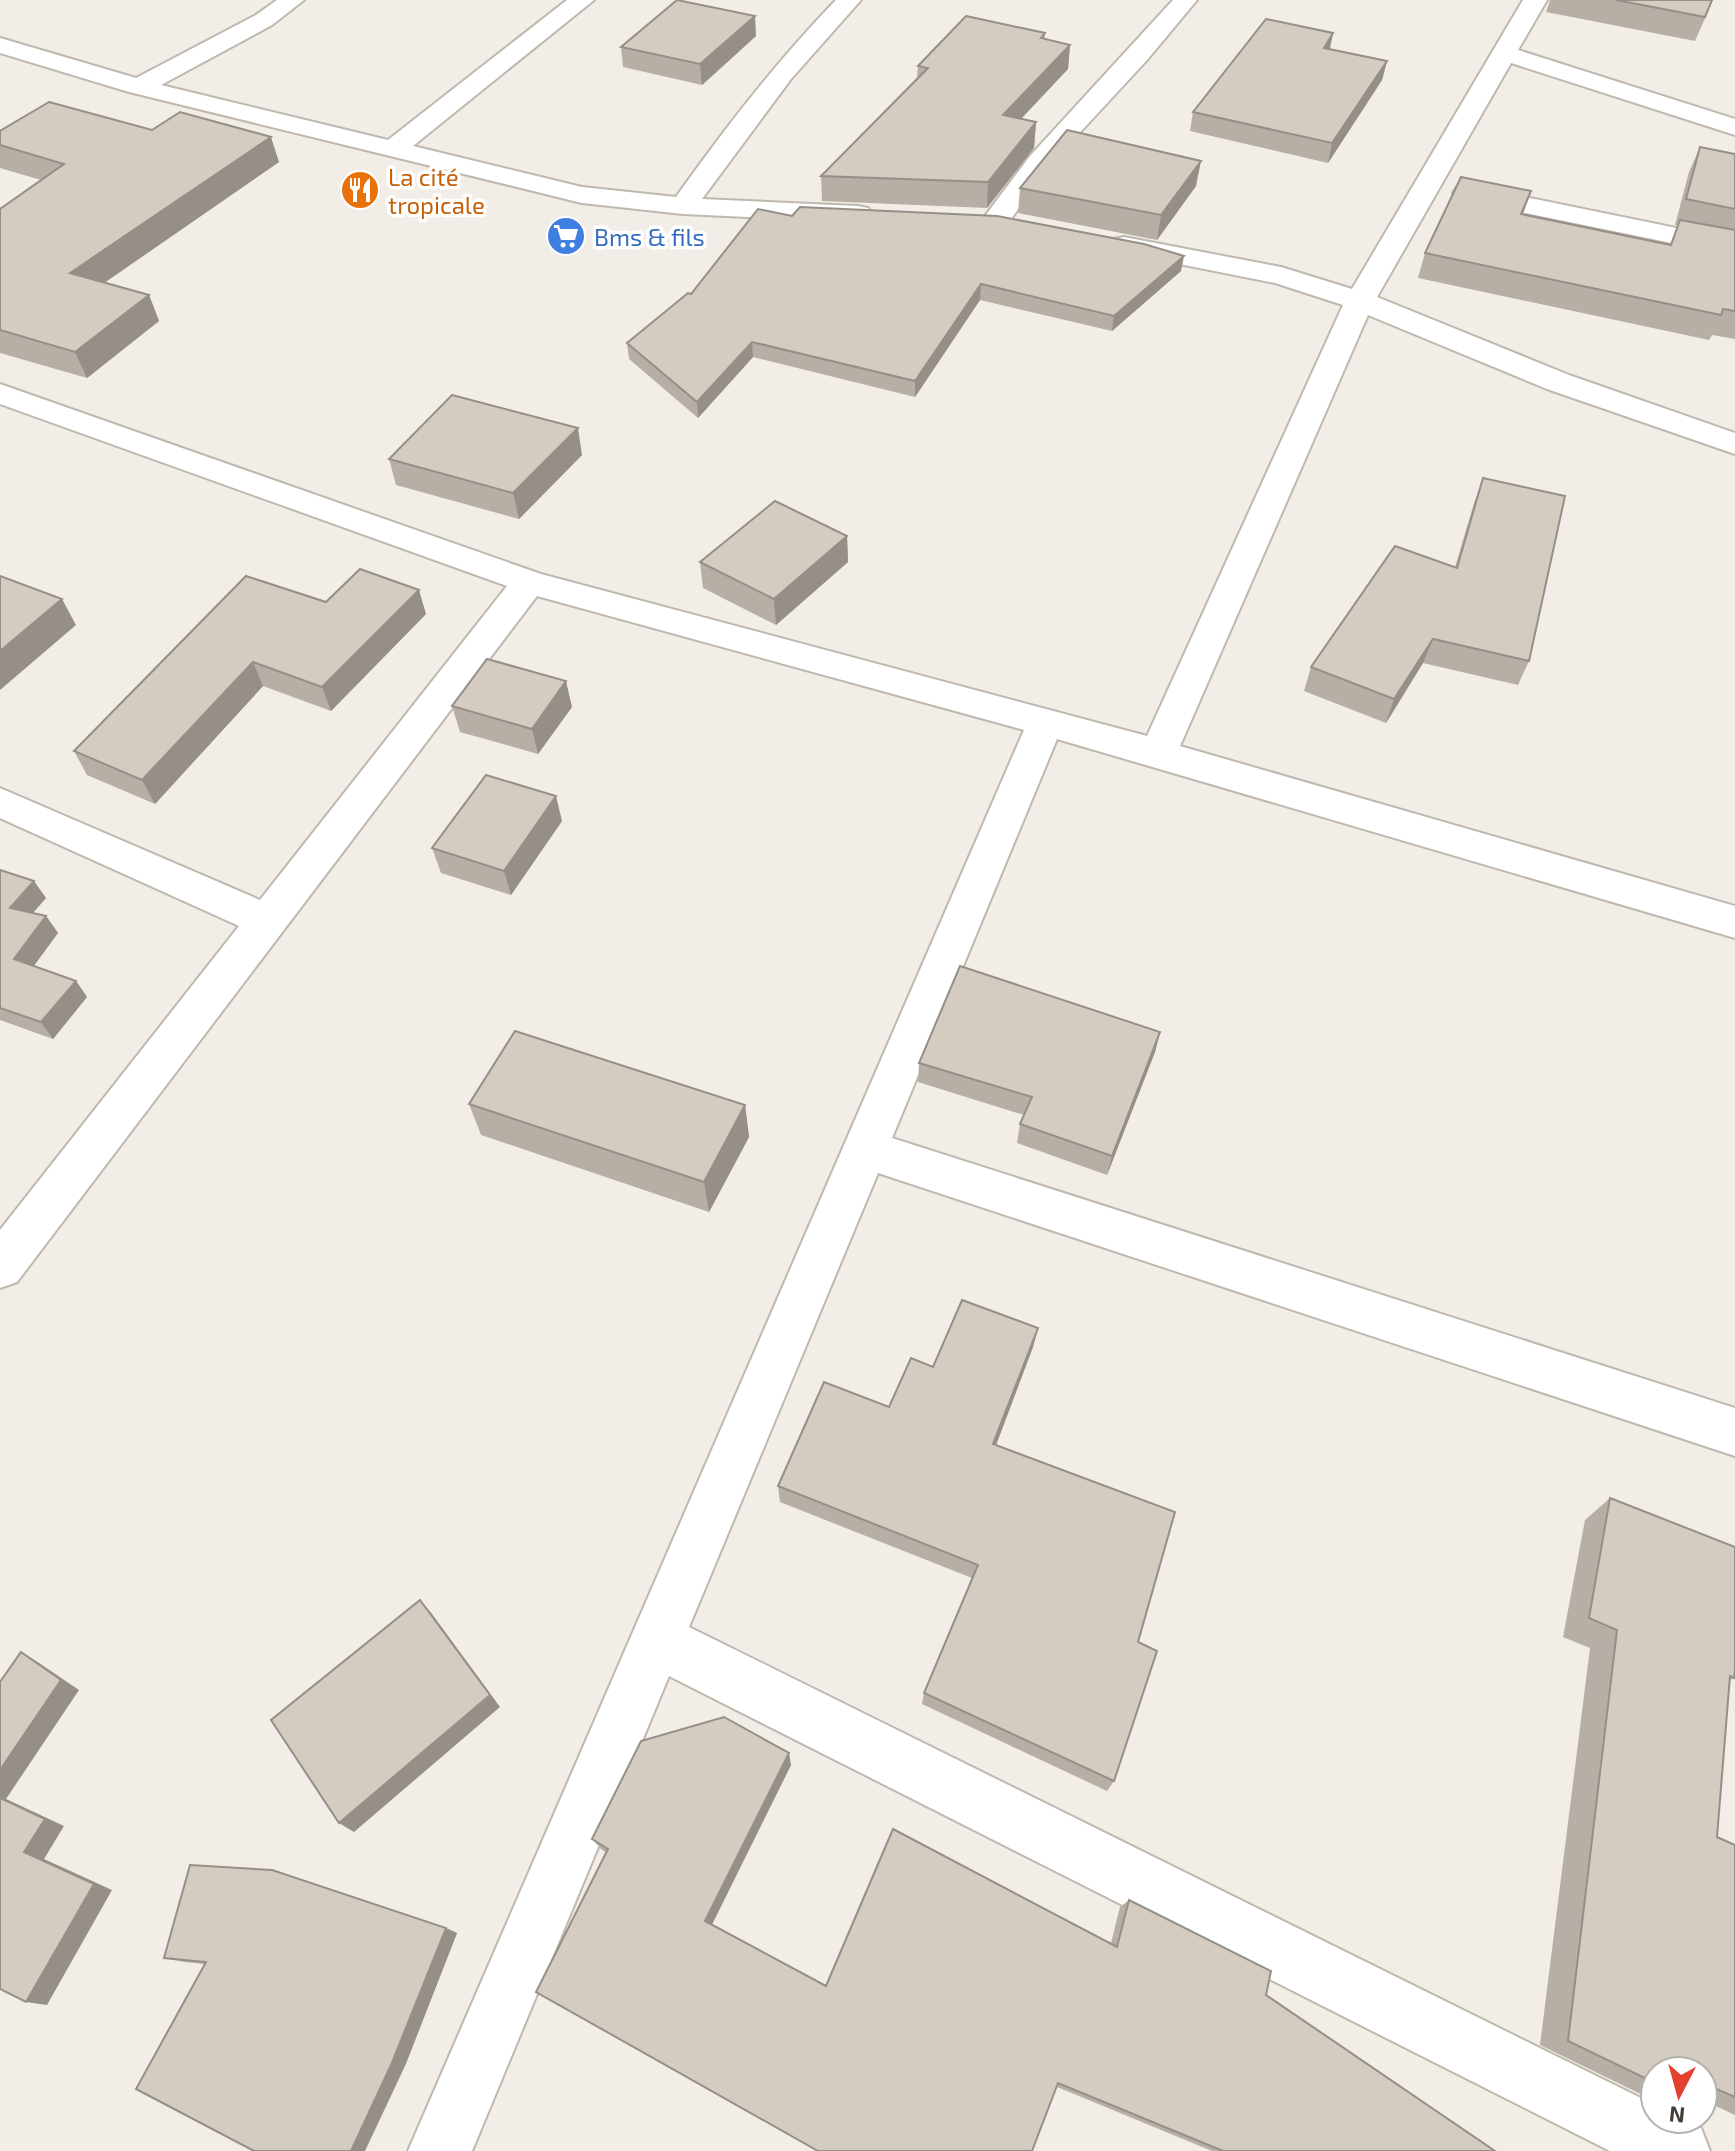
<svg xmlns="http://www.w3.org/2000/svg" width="1735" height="2151" font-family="'Exo 2',sans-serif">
<rect width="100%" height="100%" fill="#f2eee7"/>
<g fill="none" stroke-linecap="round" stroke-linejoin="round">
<g stroke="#bfb8ae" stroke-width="4">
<g id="street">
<path d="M277,0H304L272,25L161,85L388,140L567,0H594L413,146L582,187L676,197C725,128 777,61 836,0H861L791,79L702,199L858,206L868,208L872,214L868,220L858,222L683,214L582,203L129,92L0,53V38L136,78L256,15Z"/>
<polygon points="1173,0 1197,0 1147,60 1048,167 1006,226 996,228 986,226 982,220 1030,156"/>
<polygon points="1523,0 1547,0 1518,50 1735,119 1735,135 1511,63 1377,297 1569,375 1735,433 1735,454 1547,389 1368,315 1180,746 1735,906 1735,938 1057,739 892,1138 1735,1408 1735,1456 878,1173 689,1627 1655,2105 1655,2119 1682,2119 1701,2128 1710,2151 1610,2151 669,1676 472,2151 408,2151 1024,730 537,596 17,1282 0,1288 0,1230 239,926 0,818 0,788 260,900 507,586 0,404 0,384 541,574 1147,736 1343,305 1275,283 1114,251 1110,245 1114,239 1124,237 1281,267 1352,289"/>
<polygon points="1467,185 1735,240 1735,256 1457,199 1453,193 1457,187"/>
</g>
</g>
<use href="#street" fill="#fff" fill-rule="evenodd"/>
</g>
<g fill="#b7afa6">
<polygon points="1550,0 1713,0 1695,41 1546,12"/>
<polygon points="1045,33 1045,39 1070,45 1068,69 1021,119 1036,122 1034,148 987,208 822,201 821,176 917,78 918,66"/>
<polygon points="1333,33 1330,49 1387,61 1382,80 1328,163 1190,131 1193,112"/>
<polygon points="756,36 702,85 623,67 621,47"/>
<polygon points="152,130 279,162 105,282 149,295 159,321 87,378 0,353 0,209 41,180 0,168 0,131"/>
<polygon points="1700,147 1735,154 1735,339 1712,335 1709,340 1418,278 1425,253 1531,191 1523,215 1670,245 1678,225 1675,225 1689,172"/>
<polygon points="1196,186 1157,240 1018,213 1020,188"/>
<polygon points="792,216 1181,271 1112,331 980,300 915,397 753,357 698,418 629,359 627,343"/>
<polygon points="582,455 519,519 396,485 389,459"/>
<polygon points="1483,478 1529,661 1518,685 1423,663 1386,723 1304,691 1311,667 1455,567 1474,503"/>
<polygon points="847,536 848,562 776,625 703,588 700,562"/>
<polygon points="326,602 426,614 331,711 263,686 155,804 87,775 74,751"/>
<polygon points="452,706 572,707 538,754 460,732"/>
<polygon points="562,821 511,895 441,873 432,848"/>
<polygon points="0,870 46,898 33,913 46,916 58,933 34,966 76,981 87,997 53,1039 0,1020"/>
<polygon points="1160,1032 1155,1052 1107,1175 1017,1143 1020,1124 1024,1115 918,1082 919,1063"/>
<polygon points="469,1104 745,1105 749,1137 709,1212 481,1135"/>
<polygon points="1038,1328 1033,1347 996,1445 1138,1642 1114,1781 1107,1791 922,1704 924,1693 972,1578 780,1502 778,1486 889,1407 933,1367"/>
<polygon points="1610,1498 1734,1678 1730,1680 1717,1837 1735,1845 1735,2115 1703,2100 1703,2071 1655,2071 1655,2101 1540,2045 1590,1648 1563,1637 1585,1520"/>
<polygon points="791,1765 712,1925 826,1986 1111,1943 1120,1907 1129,1900 1266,1995 1495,2151 1212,2151 1057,2087 1032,2151 601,1849 592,1839"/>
<polygon points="446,1928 457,1933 405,2066 204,1964 184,1962 164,1958"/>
</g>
<g fill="#958f87">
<polygon points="755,16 756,36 702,85 700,64"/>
<polygon points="1333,33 1329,52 1324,48"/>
<polygon points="1070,45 1068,69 1001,140 1003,115"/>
<polygon points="1387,61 1382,80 1328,163 1332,143"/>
<polygon points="1036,122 1034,148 987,208 988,182"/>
<polygon points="271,137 279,162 81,299 70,273"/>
<polygon points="1201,161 1196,186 1157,240 1161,215"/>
<polygon points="1184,256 1181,271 1112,331 1114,316"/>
<polygon points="981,284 980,300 915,397 915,381"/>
<polygon points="149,295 159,321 87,378 75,352"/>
<polygon points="752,342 753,357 698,418 697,402"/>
<polygon points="578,428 582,455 519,519 513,493"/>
<polygon points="847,536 848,562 776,625 774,599"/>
<polygon points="419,590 426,614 331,711 322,687"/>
<polygon points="62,599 76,625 0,690 0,651"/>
<polygon points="1433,639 1423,663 1386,723 1394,699"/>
<polygon points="253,662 263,686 155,804 142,780"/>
<polygon points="566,681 572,707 538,754 532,729"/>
<polygon points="556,796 562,821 511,895 504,871"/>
<polygon points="34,881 46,898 22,925 10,908"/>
<polygon points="46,916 58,933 26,976 14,959"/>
<polygon points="76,981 87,997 53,1039 41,1022"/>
<polygon points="1160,1032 1155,1052 1107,1175 1112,1156"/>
<polygon points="745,1105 749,1137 709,1212 704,1182"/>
<polygon points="1038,1328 1033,1347 990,1461 993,1444"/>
<polygon points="420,1600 432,1614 500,1707 354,1832 339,1823"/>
<polygon points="21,1652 39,1663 79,1690 6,1799 64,1826 44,1859 112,1890 47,2005 26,2002 24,1852 0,1798 0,1770"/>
<polygon points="789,1753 791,1765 710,1928 705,1921"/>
<polygon points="446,1928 457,1933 405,2066 365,2151 351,2151"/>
</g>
<g fill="#d5ccc1" stroke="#958f87" stroke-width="2">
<polygon points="677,0 755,16 700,64 621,47"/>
<polygon points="1616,0 1712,0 1705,17"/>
<polygon points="966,16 1045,33 1041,38 1070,45 1003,115 1036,122 988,182 821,176 928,68 918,66"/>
<polygon points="1266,19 1333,33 1324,48 1387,61 1332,143 1193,112"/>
<polygon points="49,102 152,130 180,112 271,137 70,273 149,295 75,352 0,330 0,209 64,164 0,145 0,131"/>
<polygon points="1067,130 1201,161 1161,215 1020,188"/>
<polygon points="1700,147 1735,154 1735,209 1686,199"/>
<polygon points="1461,177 1531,191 1521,214 1671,245 1680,220 1735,230 1735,311 1723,309 1721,315 1425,253"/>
<polygon points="800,207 997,216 1144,244 1184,256 1114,316 981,284 915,381 752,342 697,402 627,343 688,293 691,294 758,209 792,216"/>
<polygon points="452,395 578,428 513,493 389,459"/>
<polygon points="1483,478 1565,496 1529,661 1433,639 1394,699 1311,667 1395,546 1457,568"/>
<polygon points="775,501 847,536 774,599 700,562"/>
<polygon points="360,569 419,590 322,687 253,662 142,780 74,751 246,576 326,602"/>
<polygon points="0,576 62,599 0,651"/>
<polygon points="487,659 566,681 532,729 452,706"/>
<polygon points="486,775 556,796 504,871 432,848"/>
<polygon points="0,870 34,881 10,908 46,916 14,959 76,981 41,1022 0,1008"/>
<polygon points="960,966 1160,1032 1112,1156 1020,1124 1032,1097 919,1063"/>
<polygon points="515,1031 745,1105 704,1182 469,1104"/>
<polygon points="962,1300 1038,1328 993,1444 1175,1512 1138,1642 1157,1651 1114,1781 924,1693 978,1565 778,1486 824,1382 889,1407 911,1358 933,1367"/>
<polygon points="1610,1498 1735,1547 1735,1670 1734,1678 1730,1676 1717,1837 1735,1845 1735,2097 1703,2083 1703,2071 1655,2071 1655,2083 1568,2041 1617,1630 1589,1618"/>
<polygon points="420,1600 490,1695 339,1823 271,1720"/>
<polygon points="21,1652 61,1680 0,1770 0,1682"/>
<polygon points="724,1717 789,1753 705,1921 826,1986 893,1829 1117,1947 1129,1900 1271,1971 1266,1995 1495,2151 1223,2151 1058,2083 1032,2151 818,2151 536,1992 608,1849 592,1839 641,1741"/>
<polygon points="0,1798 45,1819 24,1852 94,1884 26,2002 0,1989"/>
<polygon points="190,1865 272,1870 446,1928 391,2065 351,2151 254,2151 136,2089 206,1962 164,1958"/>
</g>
<defs>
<g id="restaurant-disc" transform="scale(2)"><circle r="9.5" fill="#e8710a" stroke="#fff"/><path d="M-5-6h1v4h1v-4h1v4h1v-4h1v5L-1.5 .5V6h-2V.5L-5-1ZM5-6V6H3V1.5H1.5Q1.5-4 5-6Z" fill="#fff"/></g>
<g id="supermarket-disc" transform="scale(2)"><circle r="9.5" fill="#3f7fe0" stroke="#fff"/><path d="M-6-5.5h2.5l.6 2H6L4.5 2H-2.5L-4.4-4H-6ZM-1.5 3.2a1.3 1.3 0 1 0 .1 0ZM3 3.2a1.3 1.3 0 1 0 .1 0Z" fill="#fff"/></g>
</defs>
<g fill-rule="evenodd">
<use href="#restaurant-disc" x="360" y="190"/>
<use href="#supermarket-disc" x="566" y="236"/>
</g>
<g text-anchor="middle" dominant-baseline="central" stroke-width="7" stroke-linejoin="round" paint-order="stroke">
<g font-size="24" fill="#c56008" stroke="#fff" text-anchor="start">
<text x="388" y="176">La cité<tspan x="388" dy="28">tropicale</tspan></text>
</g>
<g font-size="24" fill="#366cbe" stroke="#fff" text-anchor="start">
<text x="594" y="236">Bms &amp; fils</text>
</g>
</g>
<g transform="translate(1679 2095) rotate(186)"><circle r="38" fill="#ffffff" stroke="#b4b2af" stroke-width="2"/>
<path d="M0-6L14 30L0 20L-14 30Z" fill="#e3402d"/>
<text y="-12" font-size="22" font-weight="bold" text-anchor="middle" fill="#443e37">N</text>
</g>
</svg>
